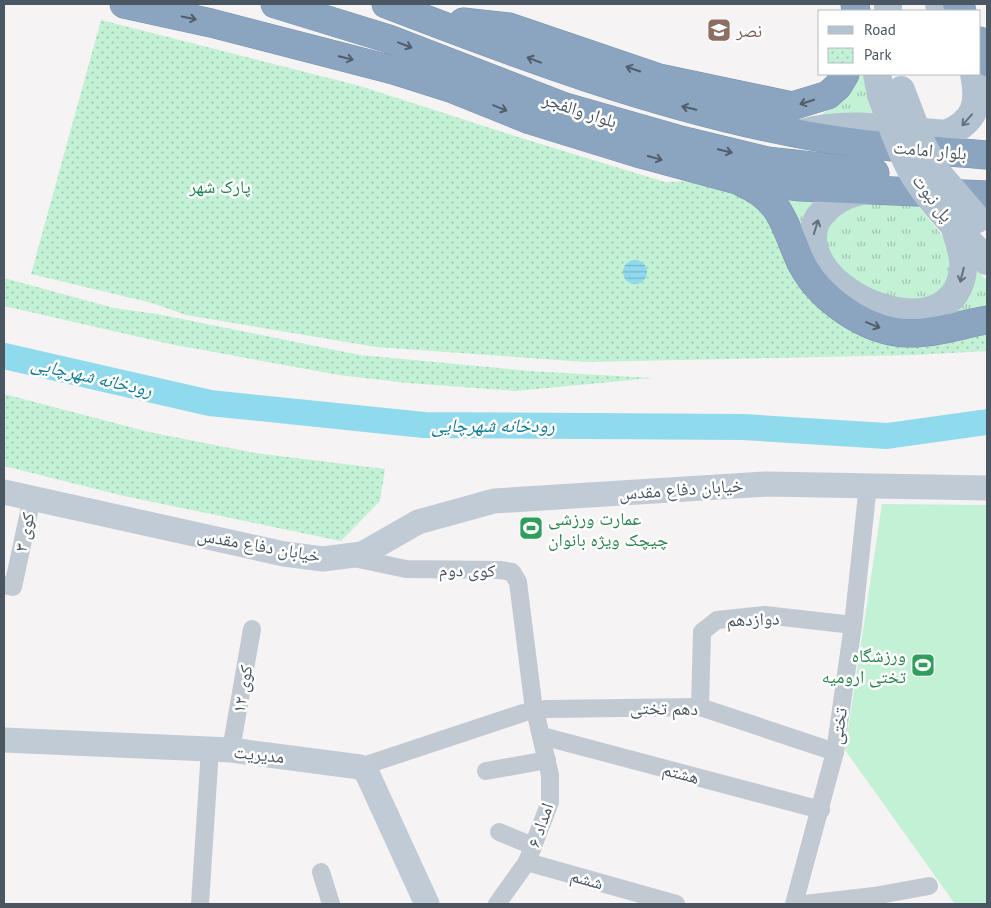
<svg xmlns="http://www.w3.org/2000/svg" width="991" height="908" font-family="'PT Sans','Noto Naskh Arabic',sans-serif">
<defs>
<pattern id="grass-tufts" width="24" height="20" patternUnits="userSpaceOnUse" patternTransform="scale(1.25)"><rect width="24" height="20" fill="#c3f1d5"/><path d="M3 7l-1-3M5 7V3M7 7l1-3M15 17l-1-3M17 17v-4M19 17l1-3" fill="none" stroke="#a0c6b0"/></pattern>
<pattern id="park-dots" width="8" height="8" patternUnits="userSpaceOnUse" patternTransform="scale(1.25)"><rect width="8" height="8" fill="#c3f1d5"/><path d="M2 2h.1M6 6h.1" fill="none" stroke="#a0c6b0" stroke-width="1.8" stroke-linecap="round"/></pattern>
<pattern id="water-rules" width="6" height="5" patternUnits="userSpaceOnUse" patternTransform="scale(1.25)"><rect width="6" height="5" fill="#90daee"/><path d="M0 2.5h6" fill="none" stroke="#78b4c4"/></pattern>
</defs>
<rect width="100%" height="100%" fill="#f5f3f3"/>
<g fill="url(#grass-tufts)">
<polygon points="861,74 864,74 873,119 821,115 848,94"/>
<polygon points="768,189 830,193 805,249"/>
<polygon points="911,197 946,240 956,266 933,303 889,304 827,260 825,223 838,204"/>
<polygon points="973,265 987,281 987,315 933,324"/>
</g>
<g fill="url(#park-dots)">
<polygon points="101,20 360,86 518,137 665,182 698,181 752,197 764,207 827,312 873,341 904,346 987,331 987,351 915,355 586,362 376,347 186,315 152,303 31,274"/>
<polygon points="4,278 114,308 157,314 360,355 530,371 652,378 516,391 407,383 339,375 170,344 4,306"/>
<polygon points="4,394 149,432 255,453 385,469 380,501 341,541 124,496 4,466"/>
</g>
<polygon fill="#c3f1d5" points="882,504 987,505 987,904 955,904 845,750"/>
<circle fill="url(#water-rules)" cx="635" cy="272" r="12"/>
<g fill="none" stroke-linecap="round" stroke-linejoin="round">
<polyline stroke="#90daee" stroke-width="26" points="4,356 210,403 424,425 743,427 887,436 987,422"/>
<g stroke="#7690ad" stroke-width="29">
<g id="highway">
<polyline points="124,4 211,23 393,70 453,89 530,120 637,153 737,180 801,187 987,195"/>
<polyline points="275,4 389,39 565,107 677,139 767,161 875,173"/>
<path d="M386,4C521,56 657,107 800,134C862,146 925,150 987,155"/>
<polyline points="855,4 856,11"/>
<polyline points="957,4 962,11"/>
<polyline points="463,22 509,27 659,78 792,106 828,95 838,86 845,74"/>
<polyline points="980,41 987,62"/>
<path d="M743,183C779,198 784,222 798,256C815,297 867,334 912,333C938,333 962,324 987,320"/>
</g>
</g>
<g stroke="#c1cad2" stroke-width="18">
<polyline points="349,557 406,569 500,570 512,572 518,582 533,702 550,775 550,802 527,862 497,904"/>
<polyline points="4,585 13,587 32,498"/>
<polyline points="700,707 702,632 717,620 765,615 853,625"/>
<polyline points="545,709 700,707 835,752"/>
<polyline points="542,736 821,810"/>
<polyline points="231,750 252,629"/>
<polyline points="360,767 523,713"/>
<polyline points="486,771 547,760"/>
<polyline points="499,832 533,846"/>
<polyline points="527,862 676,904"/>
<polyline points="321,872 331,904"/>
<polyline points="200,904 210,749"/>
<polyline points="794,904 835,752 853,625 868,485"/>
<polyline points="805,904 874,896 929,886"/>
</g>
<g stroke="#c1cbd6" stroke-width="25">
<polyline points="4,492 284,554 323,559 362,554 418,522 494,501 766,484 987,488"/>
<polyline points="4,740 231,750 360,767 367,773 427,904"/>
</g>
<g stroke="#b3c2d1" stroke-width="28">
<polyline points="888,4 888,11"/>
<polyline points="939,4 943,11"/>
<polyline points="877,74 881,95"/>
<path d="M801,133C848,120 899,130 946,134C976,121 980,104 974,74"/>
<path d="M867,190C845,194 833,200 819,217C813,225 812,237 814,246C826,306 955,348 963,269C965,256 958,240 955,228"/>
<polyline points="969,242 987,261"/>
</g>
<use href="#highway" stroke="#8ba5c1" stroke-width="28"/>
<g stroke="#b3c2d1" stroke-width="28">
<polyline points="901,90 920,140 936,171 977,219"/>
<path d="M881,95C890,120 898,146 911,170C926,196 949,220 969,242"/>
</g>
</g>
<defs><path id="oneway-shaft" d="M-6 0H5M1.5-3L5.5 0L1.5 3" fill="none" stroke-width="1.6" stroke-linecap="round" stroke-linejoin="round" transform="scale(1.25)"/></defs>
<g stroke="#505e6b">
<use href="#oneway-shaft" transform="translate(189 18) rotate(12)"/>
<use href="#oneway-shaft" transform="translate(405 45) rotate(21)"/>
<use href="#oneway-shaft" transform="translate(346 58) rotate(14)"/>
<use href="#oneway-shaft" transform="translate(534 60) rotate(-159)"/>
<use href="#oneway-shaft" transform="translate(633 69) rotate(-161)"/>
<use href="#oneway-shaft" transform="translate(807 102) rotate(162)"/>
<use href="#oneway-shaft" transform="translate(500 108) rotate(22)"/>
<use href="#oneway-shaft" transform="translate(689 108) rotate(-166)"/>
<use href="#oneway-shaft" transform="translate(725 151) rotate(14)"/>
<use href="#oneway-shaft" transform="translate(655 158) rotate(15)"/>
<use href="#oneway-shaft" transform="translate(873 325) rotate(22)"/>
</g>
<g stroke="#64717d">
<use href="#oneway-shaft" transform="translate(967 120) rotate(131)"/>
<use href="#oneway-shaft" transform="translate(816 227) rotate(-73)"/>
<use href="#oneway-shaft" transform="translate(962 275) rotate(104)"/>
</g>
<defs>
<g id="school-square" transform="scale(1.25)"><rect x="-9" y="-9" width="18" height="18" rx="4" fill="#8d6e63" stroke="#fff"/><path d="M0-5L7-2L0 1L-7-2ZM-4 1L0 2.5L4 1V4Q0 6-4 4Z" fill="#fff"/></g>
<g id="stadium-square" transform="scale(1.25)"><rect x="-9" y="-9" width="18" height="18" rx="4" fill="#2e9e5b" stroke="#fff"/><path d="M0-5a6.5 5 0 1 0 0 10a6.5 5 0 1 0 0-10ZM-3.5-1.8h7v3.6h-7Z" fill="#fff"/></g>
</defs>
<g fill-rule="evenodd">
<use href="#school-square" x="719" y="30"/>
<use href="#stadium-square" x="531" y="528"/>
<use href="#stadium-square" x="923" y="665"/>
</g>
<g text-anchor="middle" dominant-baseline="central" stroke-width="5" stroke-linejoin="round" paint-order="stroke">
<g font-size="18" fill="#785e54" stroke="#fff" text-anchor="start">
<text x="736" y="30">نصر</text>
</g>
<g font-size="18" fill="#4a5661" stroke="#fff">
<text transform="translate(580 110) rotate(18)">بلوار والفجر</text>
<text transform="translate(930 150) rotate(5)">بلوار امامت</text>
<text transform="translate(933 198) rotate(53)">پل نبوت</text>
<text transform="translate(681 489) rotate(-4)">خیابان دفاع مقدس</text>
<text transform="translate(24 532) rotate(-78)">کوی ۳</text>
<text transform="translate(259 545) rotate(10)">خیابان دفاع مقدس</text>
<text transform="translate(467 570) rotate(1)">کوی دوم</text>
<text transform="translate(753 619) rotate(-2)">دوازدهم</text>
<text transform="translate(242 689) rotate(-80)">کوی ۱۲</text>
<text transform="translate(664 708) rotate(1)">دهم تختی</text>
<text transform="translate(838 726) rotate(-82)">تختی</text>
<text transform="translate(259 754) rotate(6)">مدیریت</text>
<text transform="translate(681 773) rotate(15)">هشتم</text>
<text transform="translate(540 825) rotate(-71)">امداد ۶</text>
<text transform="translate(587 879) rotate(16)">ششم</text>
</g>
<g font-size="18" fill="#17864f" stroke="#fff">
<text x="220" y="186">پارک شهر</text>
</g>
<g font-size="18" fill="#27864d" stroke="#fff" text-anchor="start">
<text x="548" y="518">عمارت ورزشی<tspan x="548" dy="21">چیچک ویژه بانوان</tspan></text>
<text x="906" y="655" text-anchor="end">ورزشگاه<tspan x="906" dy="21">تختی ارومیه</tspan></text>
</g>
<g font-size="19" font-style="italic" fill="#0c7c9b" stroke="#fff">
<text transform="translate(92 376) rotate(13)">رودخانه شهرچایی</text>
<text x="493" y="425">رودخانه شهرچایی</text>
</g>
</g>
<rect width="991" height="908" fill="none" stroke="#4a5661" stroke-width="10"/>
<rect x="818" y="10" width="162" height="65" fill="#ffffff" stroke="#b7bbc0"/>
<rect x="828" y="26" width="25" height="8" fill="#b3c2d1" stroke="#b7bbc0"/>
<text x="864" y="35" font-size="15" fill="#4a5661">Road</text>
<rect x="828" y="48" width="25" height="15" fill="url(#park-dots)" stroke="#b7bbc0"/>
<text x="864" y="60" font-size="15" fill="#4a5661">Park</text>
</svg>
